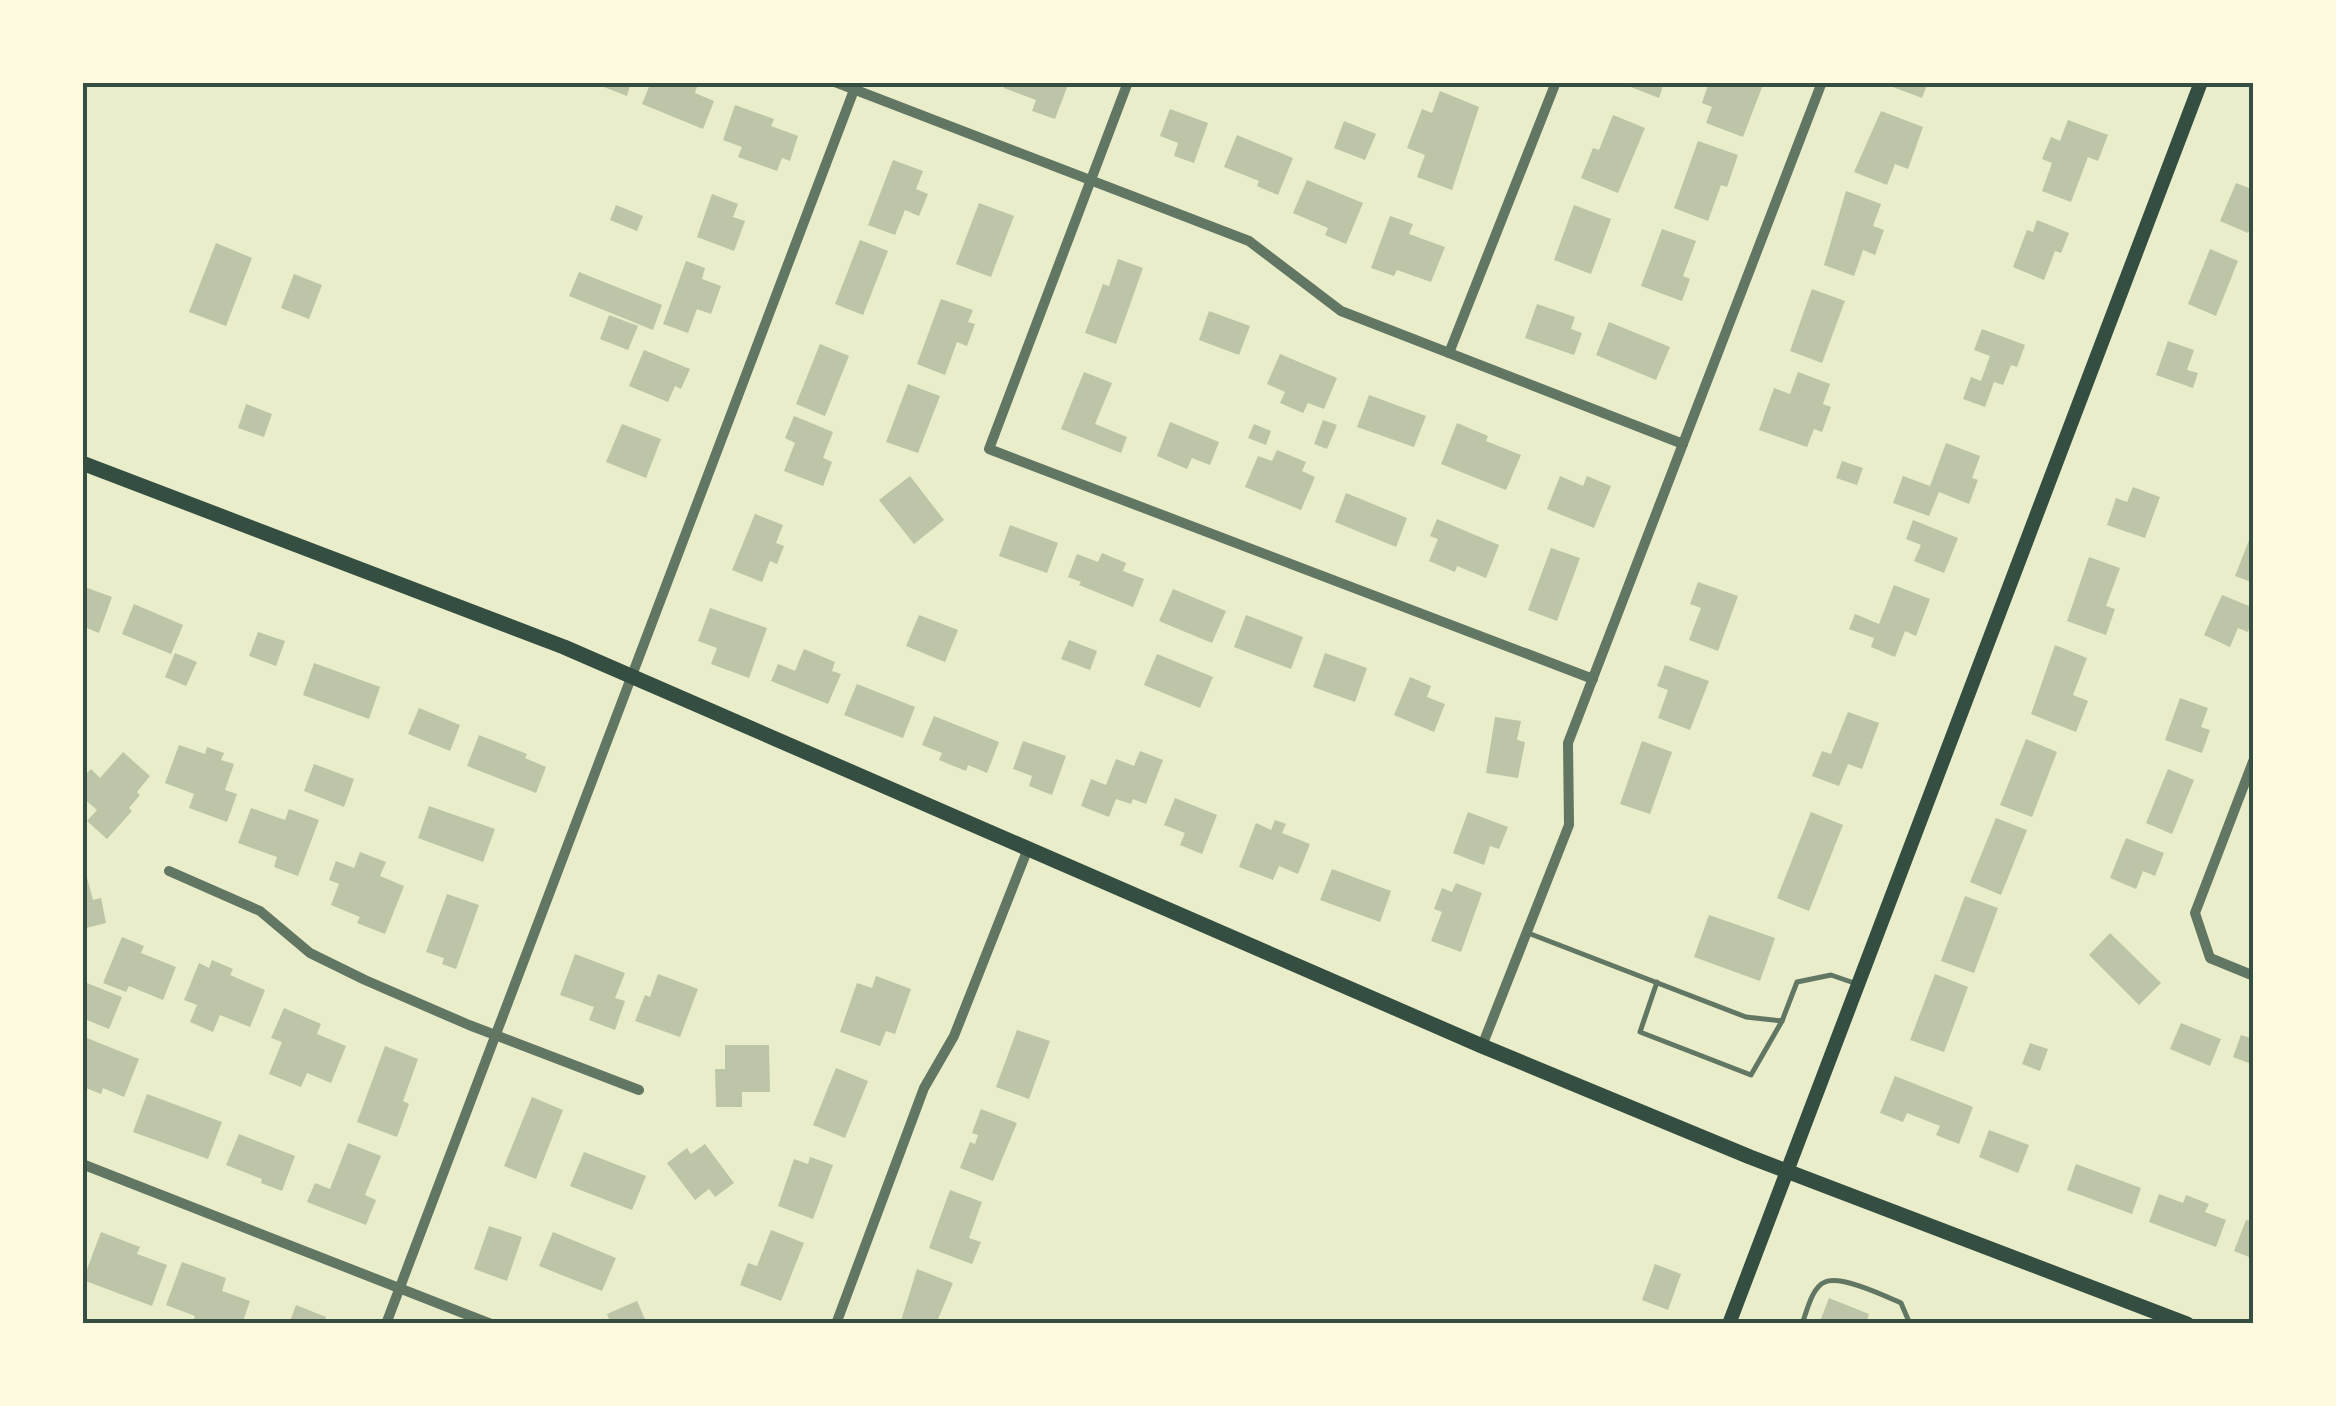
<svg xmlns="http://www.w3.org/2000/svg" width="2336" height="1406" font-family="'Open Sans',sans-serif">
<rect width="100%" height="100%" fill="#e9edc9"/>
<g fill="#bcc5a7">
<polygon points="591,82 631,82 627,96"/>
<polygon points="651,82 686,82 697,87 695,93 714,101 703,129 642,104"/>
<polygon points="1006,82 1069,82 1055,119 1032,111 1036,100 1004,88"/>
<polygon points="1618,82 1664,82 1659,98"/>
<polygon points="1709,82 1764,82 1743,137 1706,123 1712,107 1702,103"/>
<polygon points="1891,82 1928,82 1922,98 1890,86"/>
<polygon points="1440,91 1479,107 1452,190 1417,177 1425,155 1407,148 1422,109 1432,113"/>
<polygon points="735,105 774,119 771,126 798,136 790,161 782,158 777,171 738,157 742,147 723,140"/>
<polygon points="1170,109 1208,123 1194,163 1174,156 1178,143 1160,136"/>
<polygon points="1881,111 1923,127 1908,169 1895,164 1887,185 1854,172"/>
<polygon points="1613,115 1645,128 1618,193 1581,178 1593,148 1599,150"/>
<polygon points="2068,120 2108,135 2098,161 2088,157 2071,202 2042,191 2052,163 2042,159 2051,137 2060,141"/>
<polygon points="1344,121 1376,134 1365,160 1334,148"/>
<polygon points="1237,135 1293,158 1278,195 1257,186 1259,181 1224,167"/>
<polygon points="1698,141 1738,155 1727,187 1721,185 1708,221 1674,208"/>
<polygon points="893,160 923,171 916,189 928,194 919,216 905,210 895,235 868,225"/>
<polygon points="1307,180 1363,203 1346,244 1325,235 1328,228 1293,213"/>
<polygon points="2236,183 2254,190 2254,218 2248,233 2220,221"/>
<polygon points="1846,191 1881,204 1873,226 1884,230 1875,255 1863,250 1854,276 1824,265"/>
<polygon points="712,194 738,204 733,217 745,221 734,251 697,237"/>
<polygon points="979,203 1014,216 991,277 956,264"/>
<polygon points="616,205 643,216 637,231 610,220"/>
<polygon points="1574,205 1611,219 1591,274 1554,260"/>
<polygon points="1390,216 1413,224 1409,234 1445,247 1431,282 1397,270 1394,276 1371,268"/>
<polygon points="2037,220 2069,233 2061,253 2055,251 2044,280 2013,267 2027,230 2033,232"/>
<polygon points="1662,229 1696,241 1683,276 1690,279 1682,301 1641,286"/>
<polygon points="860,240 888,251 863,315 835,304"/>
<polygon points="216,243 252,258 226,326 189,312"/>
<polygon points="2210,249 2238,261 2216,316 2188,304"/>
<polygon points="1118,259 1143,268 1116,344 1085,333 1103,284 1109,286"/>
<polygon points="686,261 705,268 702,279 721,286 711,314 697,309 688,333 663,324"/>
<polygon points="579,272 662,305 653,330 569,296"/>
<polygon points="294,274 322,285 309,319 281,308"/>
<polygon points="1812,289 1845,301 1822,363 1790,351"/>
<polygon points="941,299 973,310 968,322 975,324 967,346 957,342 945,375 917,364"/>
<polygon points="1537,304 1575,317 1571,329 1582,333 1574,355 1525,338"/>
<polygon points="1209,311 1250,326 1239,355 1199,340"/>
<polygon points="609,315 638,326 628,350 600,339"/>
<polygon points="1609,322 1670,347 1656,380 1596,355"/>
<polygon points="1982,329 2025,345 2017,367 2011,365 2003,385 1994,382 1985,407 1963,399 1971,377 1981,381 1990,356 1974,350"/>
<polygon points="2168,341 2194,350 2187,370 2198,373 2193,388 2156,375"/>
<polygon points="820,344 849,356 825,416 796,404"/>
<polygon points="644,350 690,369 681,389 675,386 668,402 629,386"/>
<polygon points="1280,354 1337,378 1324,409 1308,403 1303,413 1280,403 1285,392 1267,384"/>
<polygon points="1084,372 1112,383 1095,424 1127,437 1121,453 1061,429"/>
<polygon points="1798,372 1830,384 1823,404 1831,407 1822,432 1814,429 1807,447 1759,430 1774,388 1790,394"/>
<polygon points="908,384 940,396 918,453 886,442"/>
<polygon points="1369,395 1426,416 1414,447 1357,427"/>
<polygon points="246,404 272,414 264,437 238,428"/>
<polygon points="794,416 833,432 823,458 832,462 823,486 784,471 795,443 785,438"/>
<polygon points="1323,420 1337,425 1327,449 1314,444"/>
<polygon points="1170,422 1219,442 1210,465 1192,458 1187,469 1157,456"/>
<polygon points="1457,423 1488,436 1486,441 1521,455 1506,490 1441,464"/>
<polygon points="622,424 661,439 646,478 606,462"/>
<polygon points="1254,424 1271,431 1266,445 1248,438"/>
<polygon points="1946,443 1980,456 1972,478 1978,480 1969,504 1939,492 1929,516 1893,503 1903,476 1930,486"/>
<polygon points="1277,450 1306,462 1302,471 1315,477 1301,510 1245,487 1258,456 1272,461"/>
<polygon points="1842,461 1863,468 1857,485 1836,478"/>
<polygon points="910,476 944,520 914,544 879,500"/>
<polygon points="1560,476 1583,486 1587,476 1611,486 1594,528 1547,509"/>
<polygon points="2133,487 2160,497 2145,538 2107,525 2116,498 2127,502"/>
<polygon points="1346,493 1407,518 1396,547 1335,522"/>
<polygon points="755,514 783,525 776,543 784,546 777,564 770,561 762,582 732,570"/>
<polygon points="1437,519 1499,545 1486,578 1457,566 1455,572 1429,561 1438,539 1430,536"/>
<polygon points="1913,520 1958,538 1944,573 1914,561 1921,545 1906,539"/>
<polygon points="1010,525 1058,543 1047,573 999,556"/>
<polygon points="2253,530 2254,530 2254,583 2235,576"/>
<polygon points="1551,548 1580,558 1557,621 1528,610"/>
<polygon points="1102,553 1126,563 1123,571 1144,579 1133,607 1079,585 1081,582 1068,577 1077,554 1098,562"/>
<polygon points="2089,557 2120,568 2106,606 2115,609 2106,635 2067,621"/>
<polygon points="1698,582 1738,596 1718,651 1689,640 1701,608 1690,604"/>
<polygon points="1894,585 1930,599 1916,636 1905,631 1895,657 1871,647 1874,638 1849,629 1855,614 1879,624"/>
<polygon points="82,586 112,597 99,633 82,626"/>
<polygon points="1173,589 1226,611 1212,643 1159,621"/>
<polygon points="2222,595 2254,608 2248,632 2238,628 2230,647 2204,635"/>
<polygon points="134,604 183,625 171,654 122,634"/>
<polygon points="710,608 767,628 749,678 711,664 717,648 698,641"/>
<polygon points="919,615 958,630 945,662 906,646"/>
<polygon points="1246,615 1303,637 1291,669 1234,647"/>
<polygon points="258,632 285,641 276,666 249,656"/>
<polygon points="1069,640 1097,651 1090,670 1061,659"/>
<polygon points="2055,645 2087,658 2073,695 2088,701 2076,732 2031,714"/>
<polygon points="804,649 835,662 832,671 841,674 828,704 771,681 778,664 795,671"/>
<polygon points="175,653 197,662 186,686 165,677"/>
<polygon points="1325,653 1367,668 1355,702 1313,687"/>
<polygon points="1157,654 1213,677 1200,708 1144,685"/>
<polygon points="314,663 380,687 369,719 303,695"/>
<polygon points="1665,665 1709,681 1690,730 1658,718 1668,690 1657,686"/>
<polygon points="1410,677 1431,686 1427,697 1445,704 1434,732 1394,715"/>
<polygon points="857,684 915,707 903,738 844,715"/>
<polygon points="2180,698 2208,708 2201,727 2210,730 2202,753 2165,740"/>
<polygon points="419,708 460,725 450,751 408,734"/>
<polygon points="1848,712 1879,723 1862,769 1848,764 1839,786 1812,776 1822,751 1831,754"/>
<polygon points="934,716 999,742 987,773 968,765 966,771 939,760 942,753 922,745"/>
<polygon points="1495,717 1521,721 1517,740 1525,742 1518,778 1486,773"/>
<polygon points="479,735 527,754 525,758 546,767 536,793 467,766"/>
<polygon points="2026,739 2057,752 2032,817 2000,805"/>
<polygon points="1023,741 1066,756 1052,795 1029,786 1032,776 1013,769"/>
<polygon points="1642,741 1672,752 1650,814 1620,804"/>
<polygon points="179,745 205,754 207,747 224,753 221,760 234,764 225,790 237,794 227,822 189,808 194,794 165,783"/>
<polygon points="1140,751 1163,760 1146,804 1133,799 1131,804 1116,799 1109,817 1081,806 1091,779 1106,785 1116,759 1134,766"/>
<polygon points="123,752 150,776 137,792 140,795 129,808 132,811 107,839 87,821 97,810 82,797 82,778 91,769 100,778"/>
<polygon points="314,764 354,779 344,807 304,791"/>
<polygon points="2168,769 2194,780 2172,834 2146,823"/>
<polygon points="1175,798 1217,815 1202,854 1180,845 1185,833 1164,825"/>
<polygon points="429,806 495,829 483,862 418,838"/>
<polygon points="251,808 285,820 289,809 319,820 298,876 274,867 277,857 238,843"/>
<polygon points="1468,812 1508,827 1499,849 1490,846 1484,865 1453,853"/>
<polygon points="1811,812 1843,825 1809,911 1777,898"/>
<polygon points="1996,818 2027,830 2001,895 1970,882"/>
<polygon points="1275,820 1286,824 1282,833 1310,844 1298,874 1279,866 1273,880 1239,867 1256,823 1271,830"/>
<polygon points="2126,838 2164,853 2155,876 2143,871 2136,889 2110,878"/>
<polygon points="360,852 386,862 380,876 404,886 385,934 357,923 360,917 331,905 339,884 329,880 336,861 354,868"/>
<polygon points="82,859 93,900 101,898 106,923 82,929"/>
<polygon points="1332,869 1391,891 1380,922 1320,900"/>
<polygon points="1456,883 1482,893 1461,952 1431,941 1442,912 1434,909 1442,888 1452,892"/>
<polygon points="447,894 479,905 456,969 442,964 444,958 426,952"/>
<polygon points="1965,896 1998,908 1974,973 1941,961"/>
<polygon points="1709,915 1775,938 1760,981 1694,957"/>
<polygon points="2110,933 2161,983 2139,1005 2089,955"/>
<polygon points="122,937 144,946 141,953 176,967 163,1000 129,986 126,992 103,983"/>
<polygon points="575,954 625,973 615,998 625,1001 615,1030 589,1020 594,1007 560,995"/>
<polygon points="212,960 233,969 230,975 265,990 250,1027 220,1015 213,1032 190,1022 197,1005 184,1000 199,963 209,968"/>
<polygon points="658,974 698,989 680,1037 635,1021 645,995 650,997"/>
<polygon points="1935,974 1968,987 1944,1052 1910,1040"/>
<polygon points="876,976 911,989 895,1034 886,1031 880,1046 840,1032 857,983 872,988"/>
<polygon points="82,981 122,997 109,1029 82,1018"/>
<polygon points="284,1008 321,1024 317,1034 346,1046 331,1083 307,1073 301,1087 269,1074 282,1042 271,1038"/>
<polygon points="2181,1023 2221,1039 2210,1066 2170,1049"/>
<polygon points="1017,1030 1050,1041 1029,1099 996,1087"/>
<polygon points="2241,1035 2254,1039 2254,1065 2233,1057"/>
<polygon points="82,1036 139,1059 124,1097 103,1088 101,1094 86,1088 82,1097"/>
<polygon points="2030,1043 2048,1049 2040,1071 2022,1064"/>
<polygon points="725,1045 769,1045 770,1092 742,1092 742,1107 716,1107 715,1069 725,1069"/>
<polygon points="385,1046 418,1059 403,1101 409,1104 397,1137 357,1122"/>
<polygon points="836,1068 868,1081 845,1138 813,1125"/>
<polygon points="1895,1076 1973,1107 1959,1144 1936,1135 1940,1126 1907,1113 1903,1122 1880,1113"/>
<polygon points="147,1094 222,1122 208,1159 133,1132"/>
<polygon points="532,1097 563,1110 536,1179 504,1166"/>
<polygon points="981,1109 1017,1123 993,1181 960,1168 970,1142 975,1144 978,1135 972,1133"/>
<polygon points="1989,1130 2029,1145 2018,1173 1979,1157"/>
<polygon points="239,1134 295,1156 282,1191 261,1183 262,1179 226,1165"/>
<polygon points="348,1143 381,1156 365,1195 376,1200 366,1225 307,1202 315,1183 330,1189"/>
<polygon points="705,1144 734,1183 715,1197 709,1189 695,1200 667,1163 687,1148 691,1154"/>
<polygon points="584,1152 646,1176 632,1210 570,1186"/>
<polygon points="810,1157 833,1165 813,1219 778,1206 794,1159 808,1164"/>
<polygon points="2076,1164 2141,1188 2132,1214 2067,1190"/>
<polygon points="950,1190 982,1202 969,1238 981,1242 972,1264 929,1248"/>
<polygon points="2159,1194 2183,1203 2186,1195 2209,1204 2205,1212 2226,1220 2216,1247 2149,1222"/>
<polygon points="2246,1220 2254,1222 2254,1259 2234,1251"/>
<polygon points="489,1226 522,1237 507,1281 474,1269"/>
<polygon points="771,1230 804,1243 781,1301 740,1285 748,1263 757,1266"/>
<polygon points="101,1232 140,1247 137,1254 167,1265 152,1306 83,1280"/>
<polygon points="553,1232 616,1258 602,1291 539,1266"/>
<polygon points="182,1262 226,1278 222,1291 250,1301 242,1324 192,1324 195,1316 166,1305"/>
<polygon points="1655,1264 1681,1274 1668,1310 1642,1300"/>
<polygon points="917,1269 953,1283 936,1324 900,1324"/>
<polygon points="1829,1298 1869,1314 1866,1324 1819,1324"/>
<polygon points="637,1301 647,1324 611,1324 607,1314"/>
<polygon points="296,1305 326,1317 324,1324 289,1324"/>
</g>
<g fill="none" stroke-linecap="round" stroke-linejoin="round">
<g stroke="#617663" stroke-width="5">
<polyline points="1528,933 1746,1017 1782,1021 1797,982 1831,975 1857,984"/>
<polyline points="1657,982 1640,1032 1751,1075 1782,1021"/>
<path d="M1802,1324C1807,1311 1812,1287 1825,1282C1841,1275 1885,1296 1901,1303L1910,1324"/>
</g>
<g stroke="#617663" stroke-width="10">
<polyline points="835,82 1249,241 1341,311 1683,444"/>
<polyline points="1128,82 989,449 1593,679"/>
<polyline points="1449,353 1556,82"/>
<polyline points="2254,759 2195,913 2210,958 2254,976"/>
<polyline points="169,871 260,911 310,953 365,980 469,1025 639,1090"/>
<polyline points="1482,1046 1569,825 1568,743 1822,82"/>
<polyline points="82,1164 491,1324"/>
<polyline points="386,1324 857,82"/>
<polyline points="836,1324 924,1088 954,1036 1027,851"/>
</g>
<polyline stroke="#344e41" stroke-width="14" points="1729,1324 2201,82"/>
<polyline stroke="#344e41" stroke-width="15" points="82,463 564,647 1482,1046 1750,1157 2187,1324"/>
</g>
<rect width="2336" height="1406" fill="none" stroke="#fefae0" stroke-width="170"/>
<rect x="85" y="85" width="2166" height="1236" fill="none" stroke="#344e41" stroke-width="4"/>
</svg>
